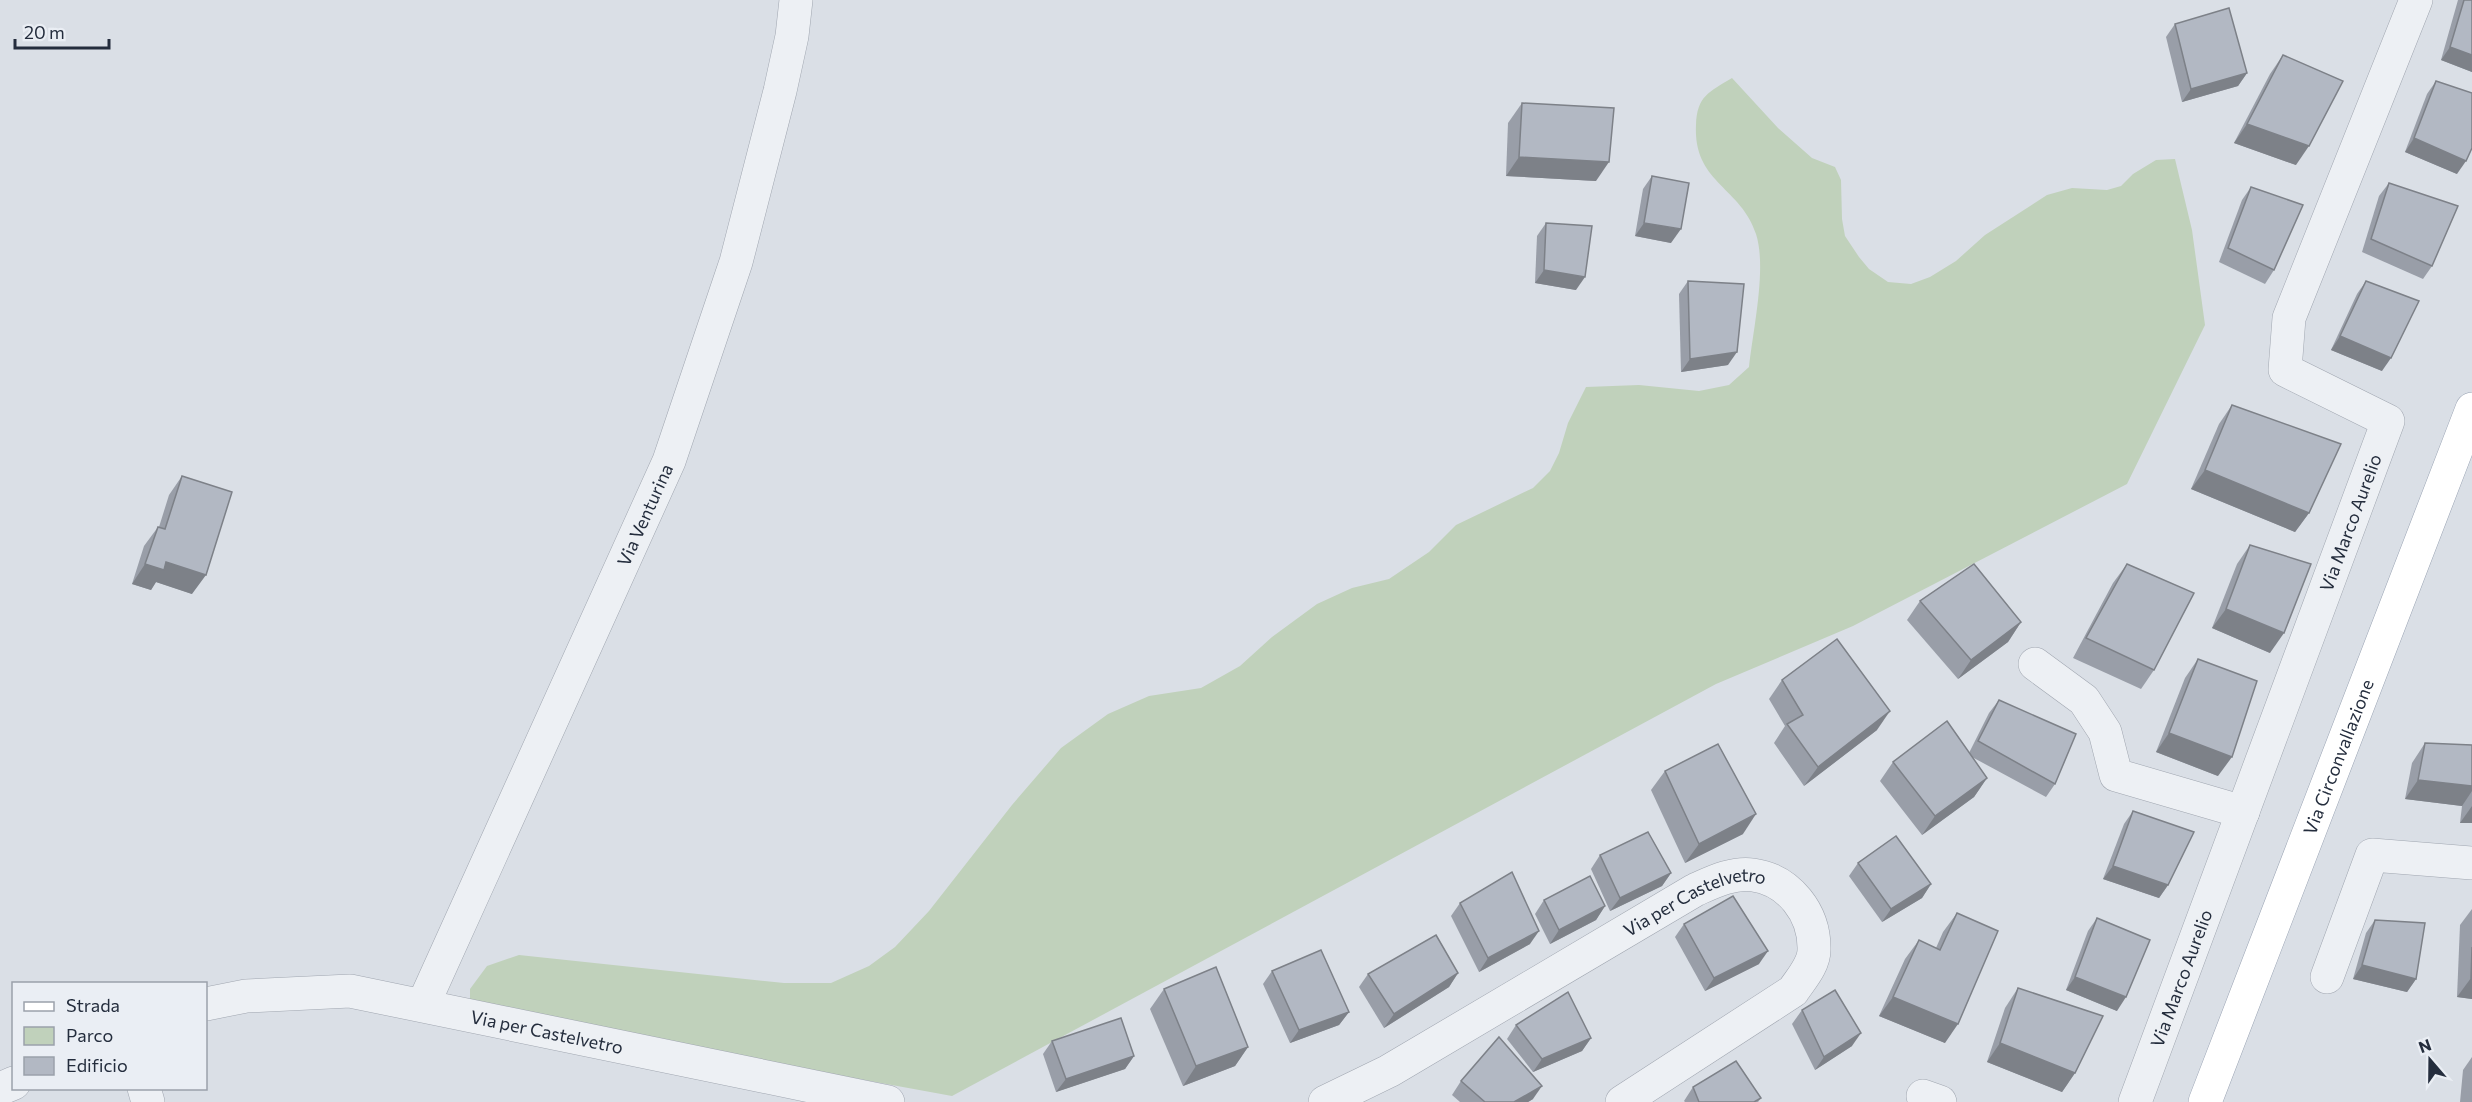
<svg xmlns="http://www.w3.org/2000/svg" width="2472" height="1102" font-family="Commissioner,sans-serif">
<rect width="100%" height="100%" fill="#dadfe6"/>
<path fill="#c0d1bb" d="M1732,78L1778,128L1812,158L1835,167L1841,180L1842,219L1845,236L1859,257L1869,269L1888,282L1911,284L1930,277L1956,261L1985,235L2047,195L2072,188L2107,190L2121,186L2133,174L2156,160L2175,159L2192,230L2205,325L2127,484L1853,626L1716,684L952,1096L470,1008V989L487,966L519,955L784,983H831L869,966L895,947L929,911L1012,805L1061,748L1108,714L1149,696L1201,688L1240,666L1272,637L1317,604L1352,588L1389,579L1429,552L1456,525L1533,488L1550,471L1559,453L1568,423L1586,387L1639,385L1699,391L1729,385L1749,367C1753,330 1767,268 1756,234C1741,187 1693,183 1696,125C1697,96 1709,92 1732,78Z"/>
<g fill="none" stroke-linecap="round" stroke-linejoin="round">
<g stroke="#a0a6b0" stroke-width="34">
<g id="minor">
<polyline points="2035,664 2084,700 2105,732 2116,775 2243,812"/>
<polyline points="2327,977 2372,855 2472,863"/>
<path id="s1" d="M206,1004L246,996L350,991L888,1102"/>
<path id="s2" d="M423,1005L669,461L736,262L780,91L792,36L796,0"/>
<polyline points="144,1088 148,1102"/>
<polyline points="0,1089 14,1083"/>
<polyline points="1923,1096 1940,1102"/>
<path id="s3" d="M1325,1102L1389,1071L1695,890C1713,882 1733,872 1753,875C1789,880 1815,913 1814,950C1814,965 1801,979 1793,991L1622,1102"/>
<path id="s4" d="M2135,1102L2388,421L2285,370L2289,318L2416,0"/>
</g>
</g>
<g stroke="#99a3b3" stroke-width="34">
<g id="major">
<path id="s5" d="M2205,1102L2472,409"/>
</g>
</g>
<use href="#minor" stroke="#edf0f4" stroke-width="33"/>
<use href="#major" stroke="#fff" stroke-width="33"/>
</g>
<g fill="#999ea8">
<polygon points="2458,0 2472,0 2472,72 2441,60"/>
<polygon points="2175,24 2247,73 2238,86 2182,102 2166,37"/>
<polygon points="2283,55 2296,165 2234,143 2270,74"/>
<polygon points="2436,81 2457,174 2405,152 2427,94"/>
<polygon points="1522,103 1596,181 1506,176 1508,123"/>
<polygon points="1652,176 1671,243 1635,236 1643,189"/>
<polygon points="2389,183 2432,266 2423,279 2362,252 2379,196"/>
<polygon points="2251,187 2274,270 2265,284 2219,262 2242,200"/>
<polygon points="1546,223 1576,290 1535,283 1537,236"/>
<polygon points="1688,281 1728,365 1681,372 1679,294"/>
<polygon points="2366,281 2382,371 2331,350 2357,294"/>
<polygon points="2232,405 2309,513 2295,532 2191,489 2219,424"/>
<polygon points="182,476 192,594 156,582 151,590 132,584 144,546 158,527 159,527 169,495"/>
<polygon points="2250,545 2270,653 2212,628 2237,564"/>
<polygon points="2127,564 2154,670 2141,689 2073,658 2113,583"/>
<polygon points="1920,601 2021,622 2008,642 1958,679 1907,620"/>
<polygon points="2198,659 2218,776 2156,752 2185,678"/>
<polygon points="1782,680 1877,730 1804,786 1774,743 1785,726 1769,699"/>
<polygon points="1999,700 2055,784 2046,797 1972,757 1987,778 1974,797 1922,835 1880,781 1893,762 1969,753 1989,713"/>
<polygon points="2425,743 2472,745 2472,823 2460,823 2462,806 2405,799 2412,763"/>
<polygon points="1665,771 1743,834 1685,863 1651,790"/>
<polygon points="2133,811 2168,885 2159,898 2103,879 2124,824"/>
<polygon points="1600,855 1671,873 1662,886 1610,911 1591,869"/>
<polygon points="1858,863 1931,884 1922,898 1882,922 1849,876"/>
<polygon points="1544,900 1605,906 1596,920 1550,944 1535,914"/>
<polygon points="1460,903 1530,944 1479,972 1451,916"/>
<polygon points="2472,909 2472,999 2457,997 2460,925"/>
<polygon points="1957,913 1945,1043 1879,1016 1905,959 1919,940 1936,948 1943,932"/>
<polygon points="2097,918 2117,1011 2066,990 2088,931"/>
<polygon points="2375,920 2416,979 2407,992 2353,979 2366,933"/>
<polygon points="1684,924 1759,964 1705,991 1675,937"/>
<polygon points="1272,971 1349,1012 1339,1025 1290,1043 1263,984"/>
<polygon points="1458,973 1449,987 1384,1028 1359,987 1368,974"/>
<polygon points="2018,988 2075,1073 2062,1092 1987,1062 2005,1008"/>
<polygon points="1164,989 1248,1047 1235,1066 1183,1086 1150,1009"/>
<polygon points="1802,1010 1852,1046 1815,1070 1792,1024"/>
<polygon points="1516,1025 1591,1038 1582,1051 1533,1072 1507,1039"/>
<polygon points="1052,1041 1134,1056 1125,1069 1056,1092 1043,1054"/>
<polygon points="2472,1057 2472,1102 2460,1102 2463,1070"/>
<polygon points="1461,1081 1533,1099 1528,1102 1460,1102 1452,1095"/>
<polygon points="1693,1087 1761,1098 1758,1102 1685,1102 1684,1101"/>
</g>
<g fill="#7d8188">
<polygon points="2450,47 2472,55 2472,72 2441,60"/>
<polygon points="2247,73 2238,86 2182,102 2191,89"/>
<polygon points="2247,124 2309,146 2296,165 2234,143"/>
<polygon points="2414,138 2466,161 2457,174 2405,152"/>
<polygon points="1519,157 1609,162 1596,181 1506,176"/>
<polygon points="1644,223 1681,229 1671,243 1635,236"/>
<polygon points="1544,270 1585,277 1576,290 1535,283"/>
<polygon points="2340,336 2391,358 2382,371 2331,350"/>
<polygon points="1737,352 1728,365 1681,372 1690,359"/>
<polygon points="2205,470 2309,513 2295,532 2191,489"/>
<polygon points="166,562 206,575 192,594 156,582 151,590 132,584 145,564"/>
<polygon points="2226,609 2284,633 2270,653 2212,628"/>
<polygon points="2021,622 2008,642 1958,679 1971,660"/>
<polygon points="1890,711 1877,730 1804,786 1818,767"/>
<polygon points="2169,733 2232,757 2218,776 2156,752"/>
<polygon points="1987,778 1974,797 1922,835 1935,816"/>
<polygon points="2418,780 2472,786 2472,791 2462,806 2405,799"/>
<polygon points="2472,806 2472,823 2460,823"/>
<polygon points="1756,814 1743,834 1685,863 1699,844"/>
<polygon points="2113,866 2168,885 2159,898 2103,879"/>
<polygon points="1671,873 1662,886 1610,911 1620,898"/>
<polygon points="1931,884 1922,898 1882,922 1891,909"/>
<polygon points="1605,906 1596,920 1550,944 1559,930"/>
<polygon points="1539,931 1530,944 1479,972 1488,958"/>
<polygon points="1768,951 1759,964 1705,991 1714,978"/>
<polygon points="2362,965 2416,979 2407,992 2353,979"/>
<polygon points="1458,973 1449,987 1384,1028 1394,1014"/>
<polygon points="2075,977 2126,997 2117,1011 2066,990"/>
<polygon points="2471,978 2472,978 2472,999 2457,997"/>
<polygon points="1893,997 1958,1024 1945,1043 1879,1016"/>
<polygon points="1349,1012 1339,1025 1290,1043 1299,1030"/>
<polygon points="1861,1033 1852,1046 1815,1070 1824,1057"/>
<polygon points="1591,1038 1582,1051 1533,1072 1542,1059"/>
<polygon points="2000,1043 2075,1073 2062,1092 1987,1062"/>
<polygon points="1248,1047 1235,1066 1183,1086 1196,1066"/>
<polygon points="1134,1056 1125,1069 1056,1092 1066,1079"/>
<polygon points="1542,1086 1533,1099 1528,1102 1514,1102"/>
</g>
<g fill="#b2b8c3" stroke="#7d8188" stroke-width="1.5">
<polygon points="2464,0 2472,0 2472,55 2450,47"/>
<polygon points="2229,8 2247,73 2191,89 2175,24"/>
<polygon points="2283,55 2343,81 2309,146 2247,124"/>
<polygon points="2436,81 2472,93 2472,148 2466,161 2414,138"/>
<polygon points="1522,103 1614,108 1609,162 1519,157"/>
<polygon points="1652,176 1689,183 1681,229 1644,223"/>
<polygon points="2389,183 2458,206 2432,266 2371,239"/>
<polygon points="2251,187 2303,205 2274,270 2228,248"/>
<polygon points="1546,223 1592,226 1585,277 1544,270"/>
<polygon points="1688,281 1744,284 1737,352 1690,359"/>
<polygon points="2366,281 2419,301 2391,358 2340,336"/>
<polygon points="2232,405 2341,444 2309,513 2205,470"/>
<polygon points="182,476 232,492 206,575 166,562 164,570 145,564 158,527 165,529"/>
<polygon points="2250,545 2311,564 2284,633 2226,609"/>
<polygon points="1974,564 2021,622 1971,660 1920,601"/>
<polygon points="2127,564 2194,593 2154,670 2086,638"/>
<polygon points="1837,639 1890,711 1818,767 1787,724 1803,715 1782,680"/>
<polygon points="2198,659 2257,681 2232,757 2169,733"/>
<polygon points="1999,700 2076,734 2055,784 1978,741"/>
<polygon points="1947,721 1987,778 1935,816 1893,762"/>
<polygon points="2425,743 2472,745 2472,786 2418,780"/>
<polygon points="1718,744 1756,814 1699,844 1665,771"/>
<polygon points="2133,811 2194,832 2168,885 2113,866"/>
<polygon points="1648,832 1671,873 1620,898 1600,855"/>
<polygon points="1896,836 1931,884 1891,909 1858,863"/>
<polygon points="1512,872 1539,931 1488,958 1460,903"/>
<polygon points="1590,876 1605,906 1559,930 1544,900"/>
<polygon points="1733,896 1768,951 1714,978 1684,924"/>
<polygon points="1957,913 1998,931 1958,1024 1893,997 1919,940 1940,950"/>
<polygon points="2097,918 2150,940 2126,997 2075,977"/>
<polygon points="2375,920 2425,923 2416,979 2362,965"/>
<polygon points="1436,935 1458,973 1394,1014 1368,974"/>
<polygon points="2472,947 2472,978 2471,978"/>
<polygon points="1321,950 1349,1012 1299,1030 1272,971"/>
<polygon points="1216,967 1248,1047 1196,1066 1164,989"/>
<polygon points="2018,988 2103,1016 2075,1073 2000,1043"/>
<polygon points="1835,990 1861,1033 1824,1057 1802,1010"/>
<polygon points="1568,992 1591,1038 1542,1059 1516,1025"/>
<polygon points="1121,1018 1134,1056 1066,1079 1052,1041"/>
<polygon points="1499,1037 1542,1086 1514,1102 1485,1102 1461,1081"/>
<polygon points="1736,1061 1761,1098 1754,1102 1699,1102 1693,1087"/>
</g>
<g text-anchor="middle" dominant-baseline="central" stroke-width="4.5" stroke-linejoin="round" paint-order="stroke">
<g font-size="18" fill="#242d3d" stroke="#eaeef4">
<text stroke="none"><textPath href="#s2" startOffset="538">Via Venturina</textPath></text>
<text stroke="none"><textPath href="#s4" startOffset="618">Via Marco Aurelio</textPath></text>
<text stroke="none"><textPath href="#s5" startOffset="370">Via Circonvallazione</textPath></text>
<text stroke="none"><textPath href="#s3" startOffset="423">Via per Castelvetro</textPath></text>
<text stroke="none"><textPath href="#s4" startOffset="132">Via Marco Aurelio</textPath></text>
<text stroke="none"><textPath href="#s1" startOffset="346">Via per Castelvetro</textPath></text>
</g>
</g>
<rect x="12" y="982" width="195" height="108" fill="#eaeef4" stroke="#9ba1ab" stroke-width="1.5"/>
<rect x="24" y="1002" width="30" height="9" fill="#ffffff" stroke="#9ba1ab" stroke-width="1.5"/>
<text x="66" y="1012" font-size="18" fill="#242d3d">Strada</text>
<rect x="24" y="1027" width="30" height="18" fill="#c0d1bb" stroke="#9ba1ab" stroke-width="1.5"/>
<text x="66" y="1042" font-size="18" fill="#242d3d">Parco</text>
<rect x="24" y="1057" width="30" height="18" fill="#b2b8c3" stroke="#9ba1ab" stroke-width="1.5"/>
<text x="66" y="1072" font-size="18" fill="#242d3d">Edificio</text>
<g transform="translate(2430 1060) rotate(340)" stroke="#eaeef4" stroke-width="4.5" paint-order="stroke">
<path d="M0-4.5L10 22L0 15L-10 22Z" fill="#242d3d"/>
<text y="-9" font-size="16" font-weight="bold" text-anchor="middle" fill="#242d3d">N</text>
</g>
<path d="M15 39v9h94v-9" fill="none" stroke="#242d3d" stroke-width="3"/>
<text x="24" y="39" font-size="18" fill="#242d3d" stroke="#eaeef4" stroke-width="4.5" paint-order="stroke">20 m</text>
</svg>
